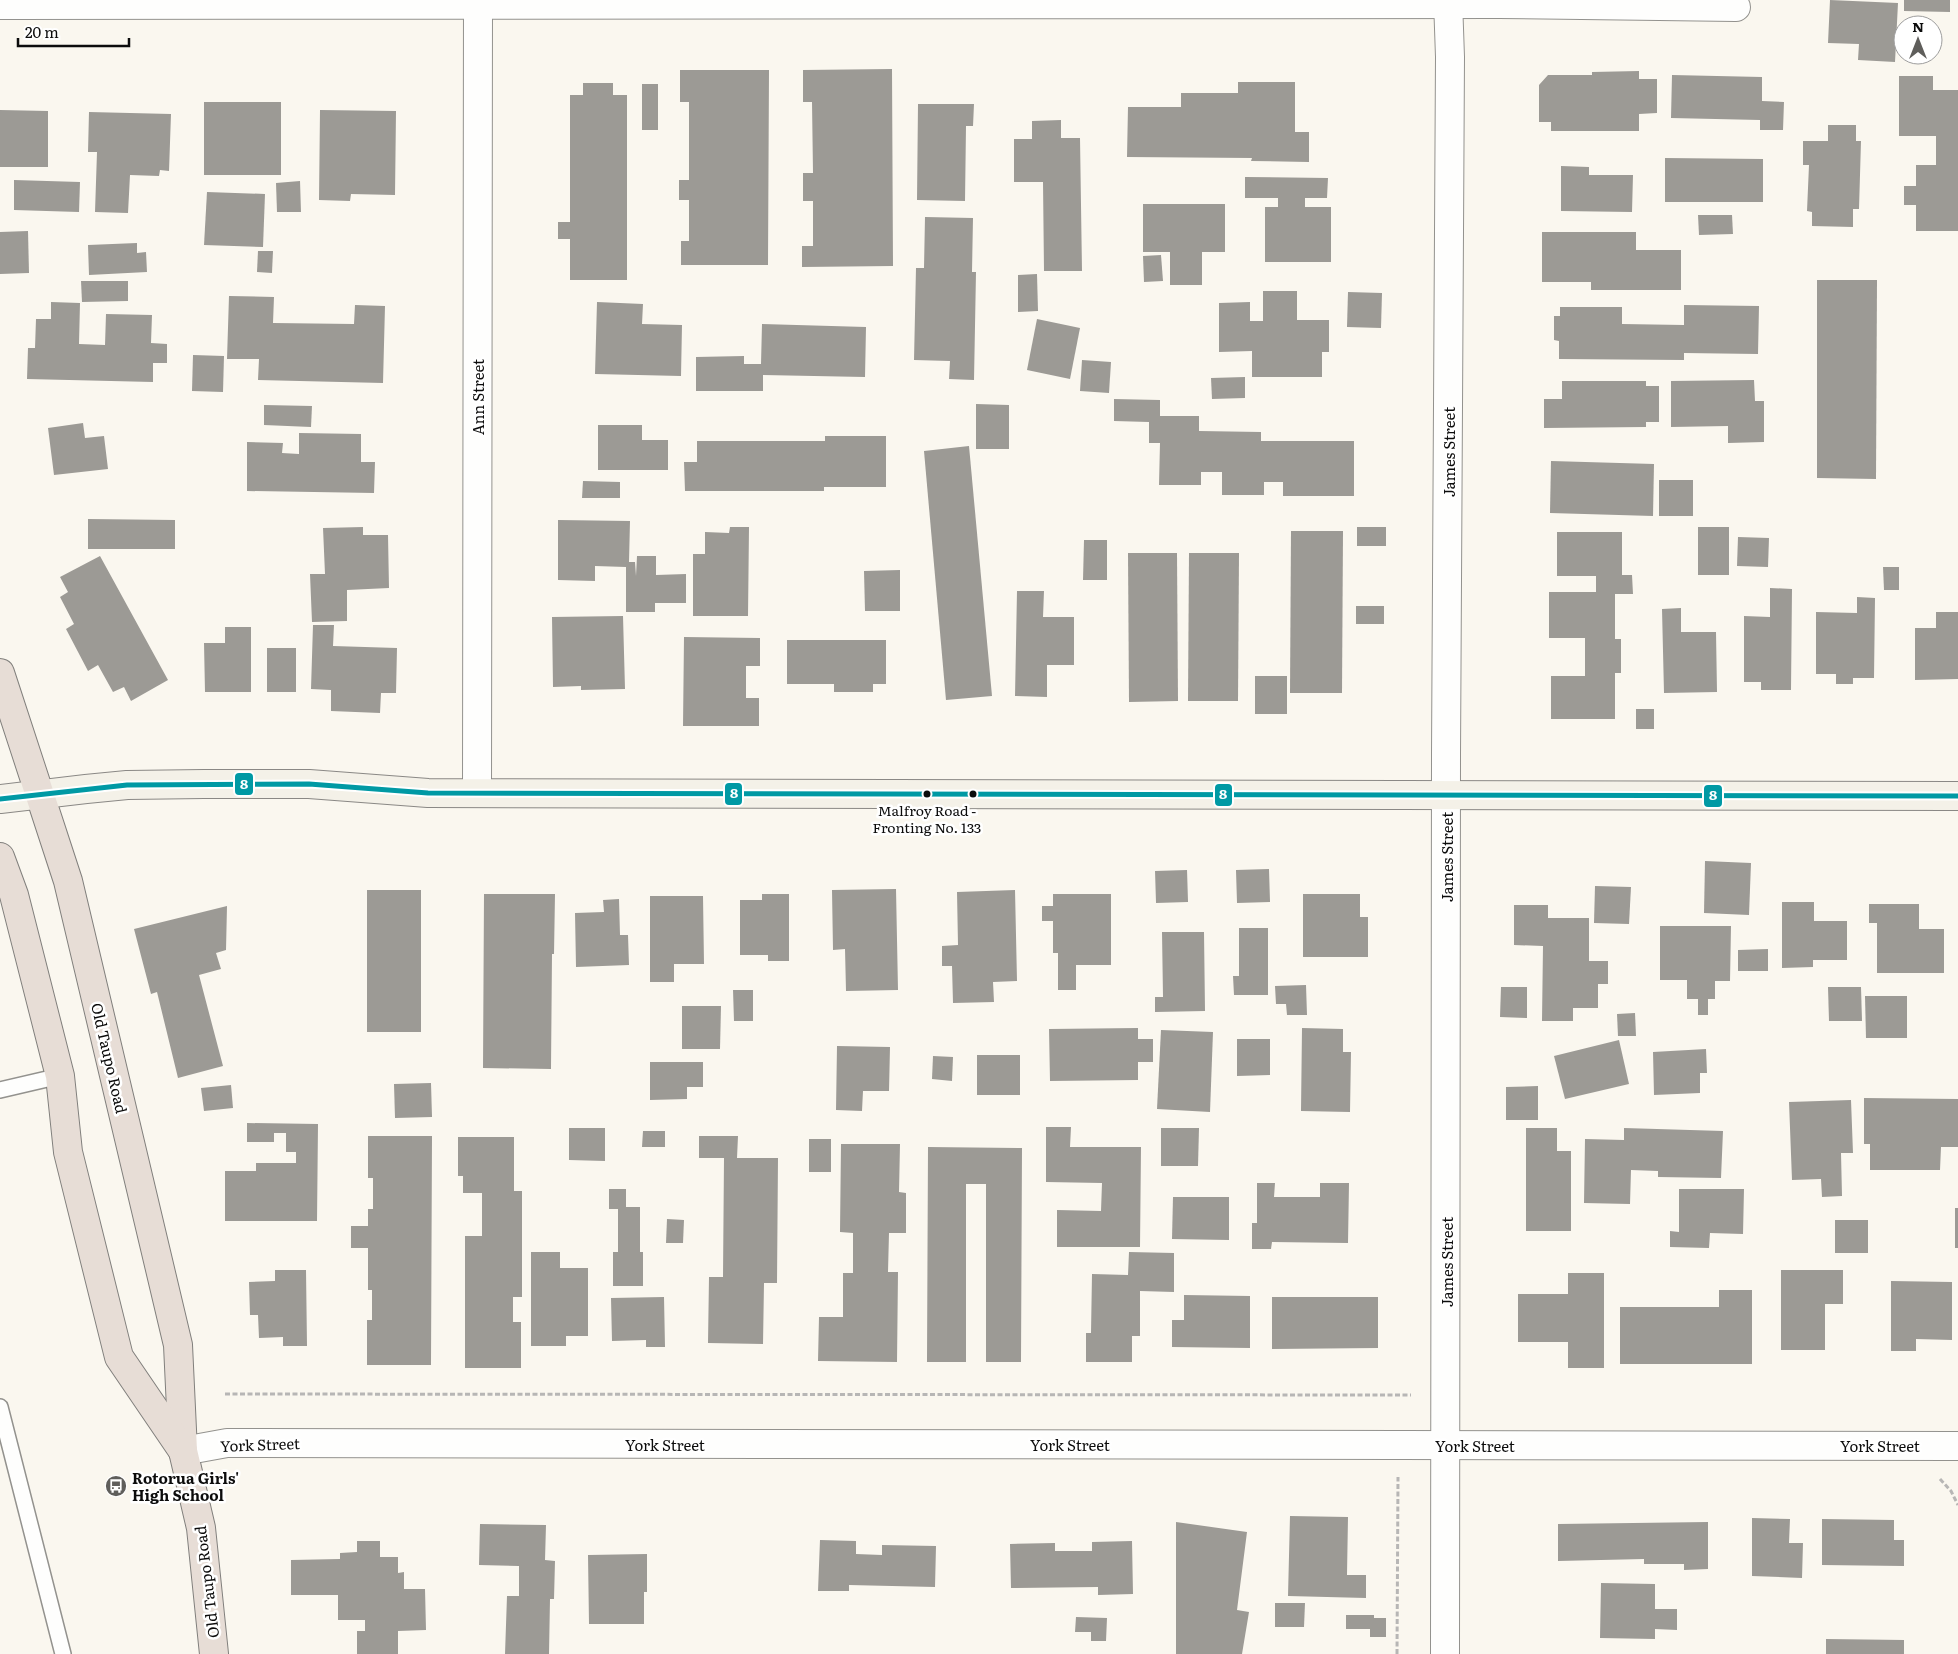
<svg xmlns="http://www.w3.org/2000/svg" width="1958" height="1654" font-family="Literata,serif">
<rect width="100%" height="100%" fill="#faf7ef"/>
<g fill="#9c9a95">
<polygon points="1830,0 1898,3 1895,62 1858,60 1859,44 1828,43"/>
<polygon points="1904,0 1950,0 1950,12 1904,11"/>
<polygon points="892,69 893,266 802,267 802,246 813,246 813,201 803,201 803,173 813,173 812,102 803,102 803,70"/>
<polygon points="680,70 769,70 768,265 681,265 681,241 689,241 689,200 679,200 679,180 689,180 689,102 680,102"/>
<polygon points="1639,71 1639,79 1657,79 1657,113 1639,114 1639,131 1551,131 1551,122 1539,122 1539,85 1548,75 1592,75 1592,72"/>
<polygon points="1672,75 1762,77 1762,101 1784,102 1783,130 1760,130 1760,120 1671,118"/>
<polygon points="1899,76 1933,76 1933,90 1958,90 1958,231 1916,231 1916,205 1904,205 1904,186 1916,186 1916,165 1936,165 1936,136 1899,136"/>
<polygon points="1238,82 1295,82 1295,132 1309,132 1309,162 1251,161 1252,158 1127,157 1128,107 1181,107 1181,93 1238,93"/>
<polygon points="583,83 613,83 613,95 627,95 627,280 570,280 570,239 558,239 558,222 570,222 570,95 583,95"/>
<rect x="642" y="84" width="16" height="46"/>
<rect x="204" y="102" width="77" height="73"/>
<polygon points="918,104 974,104 973,126 966,126 965,201 917,200"/>
<polygon points="0,110 48,111 48,167 0,167"/>
<polygon points="320,110 396,111 395,195 351,194 350,201 319,200"/>
<polygon points="89,112 171,114 169,171 160,170 159,176 130,175 128,213 95,212 97,152 88,152"/>
<polygon points="1061,120 1061,138 1080,138 1082,271 1044,271 1043,182 1014,182 1014,139 1032,139 1032,121"/>
<polygon points="1828,125 1856,125 1856,141 1861,141 1859,209 1853,209 1853,227 1812,226 1812,212 1807,211 1809,165 1803,165 1803,141 1828,141"/>
<polygon points="1665,158 1763,159 1763,202 1665,202"/>
<polygon points="1561,166 1589,167 1589,175 1633,175 1632,212 1561,211"/>
<polygon points="1245,177 1328,178 1327,198 1305,198 1305,207 1331,207 1331,262 1265,262 1265,207 1278,207 1278,198 1245,198"/>
<polygon points="14,180 80,182 79,212 14,210"/>
<polygon points="300,181 301,212 277,212 276,183"/>
<polygon points="207,192 265,194 263,247 204,245"/>
<polygon points="1143,204 1225,204 1225,252 1202,252 1202,285 1170,285 1170,252 1143,252"/>
<polygon points="1698,215 1732,215 1733,234 1699,235"/>
<polygon points="925,217 973,218 972,272 976,272 974,380 949,379 950,361 914,360 916,268 924,268"/>
<polygon points="28,231 29,273 0,274 0,232"/>
<polygon points="1542,232 1636,232 1636,250 1681,250 1681,290 1591,290 1591,282 1542,282"/>
<polygon points="137,243 137,253 146,252 147,272 89,275 88,245"/>
<polygon points="258,251 273,251 272,273 257,272"/>
<polygon points="1161,255 1163,281 1144,282 1143,256"/>
<polygon points="1037,274 1038,311 1018,312 1018,275"/>
<polygon points="1817,280 1877,280 1876,479 1817,478"/>
<polygon points="81,281 128,281 128,301 82,302"/>
<polygon points="1263,291 1297,291 1297,320 1329,320 1329,352 1322,352 1322,377 1252,377 1252,351 1219,352 1219,303 1250,302 1250,321 1263,321"/>
<polygon points="1348,292 1382,293 1381,328 1347,327"/>
<polygon points="229,296 274,297 273,323 354,324 355,305 385,306 383,383 258,380 259,359 227,359"/>
<polygon points="51,302 80,303 79,344 105,345 106,314 152,315 151,343 167,344 167,363 153,363 153,382 27,379 28,348 35,348 36,319 51,319"/>
<polygon points="597,302 643,304 642,324 682,325 681,376 595,374"/>
<polygon points="1684,305 1759,306 1758,354 1684,353 1684,360 1559,359 1559,341 1554,340 1554,316 1560,316 1560,307 1622,307 1622,324 1684,325"/>
<polygon points="1037,319 1080,328 1070,379 1027,370"/>
<polygon points="762,324 866,327 865,377 763,375 763,391 696,391 696,357 744,356 744,364 761,364"/>
<polygon points="193,355 224,356 223,392 192,391"/>
<polygon points="1082,360 1111,362 1109,393 1080,391"/>
<polygon points="1245,377 1245,398 1212,399 1211,378"/>
<polygon points="1754,380 1755,401 1764,401 1764,442 1728,443 1728,426 1671,427 1671,381"/>
<polygon points="1562,381 1646,381 1646,386 1659,386 1659,422 1646,422 1646,427 1544,428 1544,399 1562,399"/>
<polygon points="1114,399 1160,400 1160,416 1199,416 1199,431 1261,432 1261,441 1354,441 1354,496 1283,496 1283,482 1264,482 1264,495 1222,495 1222,472 1201,472 1201,485 1159,485 1160,443 1149,443 1149,422 1114,421"/>
<polygon points="976,404 1009,405 1009,449 976,449"/>
<polygon points="264,405 312,406 311,427 264,425"/>
<polygon points="83,423 85,438 104,436 108,469 54,475 48,428"/>
<polygon points="598,425 642,425 642,440 668,440 668,470 598,470"/>
<polygon points="299,433 361,434 361,462 375,462 374,493 247,491 247,442 283,443 282,453 299,454"/>
<polygon points="825,436 886,436 886,487 824,487 824,491 685,491 684,462 697,462 697,441 825,441"/>
<polygon points="969,446 992,696 946,700 924,451"/>
<polygon points="1551,461 1654,464 1653,516 1550,513"/>
<rect x="1659" y="480" width="34" height="36"/>
<polygon points="583,481 620,482 620,498 582,498"/>
<polygon points="88,519 175,520 175,549 88,549"/>
<polygon points="558,520 630,521 629,562 635,562 636,576 637,556 656,556 656,575 686,574 686,603 655,603 655,612 626,612 626,567 595,566 595,581 558,580"/>
<polygon points="363,527 363,535 388,535 389,588 347,590 347,621 312,622 310,574 325,574 323,528"/>
<polygon points="730,527 749,527 748,616 693,616 693,554 705,554 705,532 729,533"/>
<rect x="1357" y="527" width="29" height="19"/>
<rect x="1698" y="527" width="31" height="48"/>
<polygon points="1291,531 1343,531 1342,693 1290,693"/>
<polygon points="1557,532 1622,532 1622,575 1632,575 1633,594 1615,594 1615,639 1621,639 1621,673 1615,673 1615,719 1551,719 1551,676 1585,676 1585,638 1549,638 1549,592 1596,592 1596,576 1557,576"/>
<polygon points="1738,537 1769,538 1768,567 1737,566"/>
<polygon points="1084,540 1107,540 1107,580 1083,580"/>
<polygon points="1128,553 1177,553 1178,701 1129,702"/>
<polygon points="1189,553 1239,553 1238,701 1188,701"/>
<polygon points="100,556 168,680 131,701 124,687 113,692 98,665 88,671 66,629 74,624 60,597 68,592 60,577"/>
<polygon points="1883,567 1899,567 1899,590 1884,590"/>
<polygon points="900,570 900,611 865,611 864,571"/>
<polygon points="1770,588 1792,589 1791,690 1761,690 1761,682 1744,682 1744,616 1770,617"/>
<polygon points="1017,591 1044,591 1043,617 1074,617 1074,665 1047,665 1047,697 1015,696"/>
<polygon points="1857,597 1875,598 1874,678 1853,678 1853,684 1836,684 1836,674 1816,674 1816,612 1857,613"/>
<rect x="1356" y="606" width="28" height="18"/>
<polygon points="1681,608 1681,632 1716,632 1717,692 1664,693 1662,609"/>
<polygon points="1936,612 1958,612 1958,679 1915,680 1915,628 1936,628"/>
<polygon points="623,616 625,689 581,690 581,686 553,687 552,617"/>
<polygon points="313,625 334,625 333,646 397,648 396,693 381,693 380,713 331,711 331,690 311,689"/>
<polygon points="225,627 251,627 251,692 205,692 204,643 225,643"/>
<polygon points="684,637 760,638 760,666 746,666 746,698 759,698 759,726 683,726"/>
<polygon points="787,640 886,640 886,684 873,684 873,692 834,692 834,684 787,684"/>
<rect x="267" y="648" width="29" height="44"/>
<rect x="1255" y="676" width="32" height="38"/>
<rect x="1636" y="709" width="18" height="20"/>
<polygon points="1705,861 1751,863 1749,915 1704,913"/>
<polygon points="1269,869 1270,902 1237,903 1236,870"/>
<polygon points="1187,870 1188,902 1156,903 1155,871"/>
<polygon points="1595,886 1631,887 1629,924 1594,923"/>
<polygon points="896,889 898,990 846,991 845,949 833,950 832,890"/>
<rect x="367" y="890" width="54" height="142"/>
<polygon points="1015,890 1017,981 993,982 994,1002 953,1003 952,966 942,966 942,946 958,945 957,892"/>
<polygon points="484,894 555,894 554,954 552,954 551,1069 483,1068"/>
<polygon points="762,894 789,894 789,961 768,961 768,955 740,955 740,900 762,900"/>
<polygon points="1053,894 1111,894 1111,965 1076,965 1076,990 1058,990 1058,953 1053,953 1053,921 1042,921 1042,906 1053,906"/>
<polygon points="1303,894 1360,894 1360,917 1368,917 1368,957 1303,957"/>
<polygon points="650,896 703,896 704,964 674,964 674,982 650,982"/>
<polygon points="619,899 620,935 628,935 629,965 576,967 575,913 604,912 603,900"/>
<polygon points="1782,902 1814,902 1814,921 1847,921 1847,960 1813,960 1813,967 1782,968"/>
<polygon points="1869,904 1919,904 1919,929 1944,929 1944,973 1877,973 1877,923 1869,923"/>
<polygon points="1514,905 1548,905 1548,918 1589,918 1589,961 1608,961 1608,984 1598,984 1598,1008 1573,1008 1573,1021 1542,1021 1543,946 1514,945"/>
<polygon points="227,906 226,950 216,953 221,969 199,975 223,1066 178,1078 157,992 151,994 134,929"/>
<polygon points="1660,926 1731,926 1730,981 1715,981 1715,999 1708,999 1708,1015 1698,1015 1698,999 1687,999 1687,980 1660,980"/>
<polygon points="1239,928 1268,928 1268,995 1234,995 1233,976 1239,976"/>
<polygon points="1162,932 1204,932 1205,1011 1155,1012 1155,997 1163,997"/>
<polygon points="1768,949 1768,971 1738,971 1738,950"/>
<polygon points="1306,985 1307,1015 1287,1015 1286,1004 1276,1004 1275,986"/>
<polygon points="1501,987 1527,987 1527,1018 1500,1017"/>
<polygon points="1828,987 1861,987 1862,1021 1829,1021"/>
<polygon points="733,990 753,990 753,1021 734,1021"/>
<polygon points="1865,996 1907,996 1907,1038 1866,1038"/>
<polygon points="682,1006 721,1006 720,1049 682,1049"/>
<polygon points="1635,1013 1636,1036 1618,1036 1617,1014"/>
<polygon points="1138,1028 1138,1039 1153,1039 1153,1062 1138,1062 1138,1080 1050,1081 1049,1029"/>
<polygon points="1302,1028 1343,1029 1343,1052 1351,1052 1350,1112 1301,1111"/>
<polygon points="1161,1030 1213,1032 1210,1112 1157,1109"/>
<polygon points="1237,1039 1270,1039 1270,1075 1237,1076"/>
<polygon points="1619,1040 1629,1084 1565,1099 1554,1056"/>
<polygon points="837,1046 890,1047 889,1091 863,1091 862,1111 836,1110"/>
<polygon points="1706,1049 1707,1073 1700,1073 1700,1093 1654,1095 1653,1052"/>
<rect x="977" y="1055" width="43" height="40"/>
<polygon points="933,1056 953,1057 952,1081 932,1079"/>
<polygon points="650,1062 703,1062 703,1087 687,1087 687,1099 650,1100"/>
<polygon points="431,1083 432,1117 395,1118 394,1084"/>
<polygon points="231,1085 233,1108 204,1111 201,1088"/>
<polygon points="1538,1086 1538,1120 1506,1120 1506,1087"/>
<polygon points="1864,1098 1958,1099 1958,1147 1941,1147 1940,1170 1870,1170 1870,1144 1864,1144"/>
<polygon points="1851,1100 1853,1153 1841,1153 1842,1196 1822,1197 1821,1179 1792,1180 1789,1102"/>
<polygon points="247,1123 318,1124 317,1221 225,1221 225,1171 256,1171 256,1163 296,1163 296,1152 286,1152 286,1133 274,1133 274,1142 247,1142"/>
<polygon points="1046,1127 1071,1127 1070,1147 1141,1147 1140,1247 1057,1247 1057,1210 1101,1211 1102,1183 1046,1182"/>
<polygon points="569,1128 605,1128 605,1161 569,1160"/>
<polygon points="1161,1128 1199,1128 1198,1166 1161,1166"/>
<polygon points="1526,1128 1557,1128 1557,1151 1571,1151 1571,1231 1526,1231"/>
<polygon points="1624,1128 1723,1131 1721,1178 1658,1177 1658,1171 1631,1170 1630,1204 1584,1203 1585,1139 1624,1140"/>
<polygon points="643,1131 665,1131 665,1147 642,1147"/>
<polygon points="368,1136 432,1136 431,1365 367,1365 367,1320 372,1320 372,1290 368,1290 368,1248 351,1248 351,1226 368,1226 368,1209 373,1209 373,1178 368,1178"/>
<polygon points="699,1136 738,1136 737,1158 778,1158 777,1283 764,1283 763,1344 708,1343 709,1277 723,1277 724,1158 699,1158"/>
<polygon points="458,1137 514,1137 514,1191 522,1191 522,1297 513,1297 513,1322 521,1322 521,1368 465,1368 465,1236 482,1236 482,1193 463,1193 463,1176 458,1176"/>
<rect x="809" y="1139" width="22" height="33"/>
<polygon points="841,1144 900,1144 899,1192 906,1193 906,1233 889,1233 888,1272 898,1272 897,1362 818,1361 819,1317 843,1317 843,1273 853,1273 853,1233 840,1232"/>
<polygon points="928,1147 1022,1148 1021,1362 986,1362 986,1184 966,1184 966,1362 927,1362"/>
<polygon points="1257,1183 1275,1183 1274,1197 1320,1197 1320,1183 1349,1183 1348,1243 1272,1242 1271,1249 1252,1249 1252,1223 1257,1223"/>
<polygon points="609,1189 626,1189 626,1207 640,1207 640,1252 643,1252 643,1286 613,1286 613,1252 618,1252 618,1209 609,1209"/>
<polygon points="1679,1189 1744,1189 1743,1234 1710,1233 1709,1248 1670,1247 1670,1231 1679,1232"/>
<polygon points="1173,1197 1229,1197 1229,1240 1172,1239"/>
<rect x="1955" y="1208" width="3" height="40"/>
<polygon points="667,1219 684,1220 683,1243 666,1243"/>
<rect x="1835" y="1220" width="33" height="33"/>
<polygon points="531,1252 560,1252 560,1268 588,1268 588,1336 566,1336 566,1346 531,1346"/>
<polygon points="1129,1252 1174,1253 1174,1292 1140,1291 1140,1336 1132,1336 1132,1362 1086,1362 1086,1333 1091,1333 1092,1274 1128,1275"/>
<polygon points="275,1270 306,1270 307,1346 283,1346 283,1337 259,1338 258,1315 250,1315 249,1282 275,1281"/>
<polygon points="1781,1270 1843,1270 1843,1304 1825,1304 1825,1350 1781,1350"/>
<polygon points="1568,1273 1604,1273 1604,1368 1568,1368 1568,1342 1518,1342 1518,1294 1568,1294"/>
<polygon points="1891,1281 1952,1282 1952,1340 1916,1339 1916,1351 1891,1351"/>
<polygon points="1719,1290 1752,1290 1752,1364 1620,1364 1620,1307 1719,1307"/>
<polygon points="1184,1295 1250,1296 1250,1348 1172,1347 1172,1320 1184,1320"/>
<polygon points="664,1297 665,1347 646,1347 646,1340 612,1341 611,1298"/>
<polygon points="1272,1297 1378,1297 1378,1348 1272,1349"/>
<polygon points="1290,1516 1348,1517 1347,1575 1366,1575 1366,1598 1288,1596"/>
<polygon points="1752,1518 1790,1519 1789,1543 1803,1543 1802,1578 1752,1576"/>
<polygon points="1822,1519 1894,1520 1894,1540 1904,1540 1904,1566 1822,1565"/>
<polygon points="1176,1522 1247,1532 1237,1610 1249,1612 1242,1654 1176,1654"/>
<polygon points="1708,1522 1708,1569 1684,1570 1684,1564 1644,1564 1644,1559 1558,1561 1558,1524"/>
<polygon points="480,1524 546,1525 545,1560 555,1561 554,1599 550,1599 549,1654 505,1654 507,1596 519,1596 519,1566 479,1565"/>
<polygon points="820,1540 856,1541 856,1554 882,1555 882,1545 936,1546 935,1587 849,1585 849,1591 818,1591"/>
<polygon points="357,1541 380,1541 380,1557 398,1557 398,1573 404,1572 404,1589 425,1589 426,1630 398,1631 398,1654 357,1654 357,1631 365,1631 365,1620 338,1620 338,1595 291,1595 291,1560 340,1559 340,1553 357,1552"/>
<polygon points="1132,1541 1133,1594 1098,1595 1098,1587 1011,1588 1010,1544 1055,1543 1055,1551 1092,1551 1092,1542"/>
<polygon points="647,1554 647,1592 644,1592 644,1624 589,1624 588,1555"/>
<polygon points="1601,1583 1655,1584 1655,1609 1677,1609 1677,1630 1655,1629 1655,1639 1600,1638"/>
<polygon points="1275,1603 1305,1603 1304,1627 1275,1627"/>
<polygon points="1346,1615 1374,1615 1374,1618 1386,1618 1386,1637 1370,1637 1370,1629 1346,1629"/>
<polygon points="1076,1617 1107,1618 1106,1641 1091,1641 1091,1632 1075,1632"/>
<polygon points="1826,1639 1904,1640 1904,1654 1826,1654"/>
</g>
<g fill="none" stroke-linecap="round" stroke-linejoin="round">
<g stroke="#93928e" stroke-width="18">
<g id="lane">
<polyline points="0,1090 60,1076"/>
<polyline points="0,1407 63,1654"/>
</g>
</g>
<g stroke="#93928e" stroke-width="30">
<g id="street">
<polyline points="0,5 1499,4 1736,7"/>
<polyline points="477,793 478,0"/>
<polyline points="183,1451 227,1443 1958,1446"/>
<polyline points="1445,1654 1446,755 1450,57 1448,0"/>
</g>
</g>
<g stroke="#8a8885" stroke-width="30">
<polyline id="secondary" points="0,799 86,789 127,785 204,784 309,784 428,793 1958,796"/>
</g>
<g stroke="#807f7c" stroke-width="30">
<g id="highway">
<polyline points="0,673 68,881 178,1345 183,1451 201,1528 214,1654"/>
<polyline points="0,857 14,895 60,1076 68,1152 119,1357 183,1451"/>
</g>
</g>
<g stroke="#b7b6b5" stroke-width="3" stroke-dasharray="5 2.5" stroke-linecap="butt">
<polyline points="225,1394 1411,1395"/>
<polyline points="1940,1479 1951,1491 1958,1505"/>
<polyline points="1397,1654 1398,1477"/>
</g>
<use href="#lane" stroke="#fefefd" stroke-width="15"/>
<use href="#street" stroke="#fefefd" stroke-width="28"/>
<use href="#secondary" stroke="#f4f1e8" stroke-width="28"/>
<use href="#highway" stroke="#e7ddd6" stroke-width="28"/>
<g stroke="#fff" stroke-width="9">
<polyline id="bus-1" points="0,799 127,785 309,784 428,793 1958,796"/>
</g>
<use href="#bus-1" stroke="#0099a4" stroke-width="5"/>
</g>
<defs>
<g id="bus-disc" transform="scale(1.125)"><circle r="9.5" fill="#5f5e5b" stroke="#fff"/><path d="M-5-6H5V4H4V6H2V4H-2V6H-4V4H-5ZM-3.5-4V0h7V-4ZM-3.5 1.2v1.5H-2V1.2ZM2 1.2v1.5H3.5V1.2Z" fill="#fff"/></g>
</defs>
<g fill-rule="evenodd">
<use href="#bus-disc" x="116" y="1486"/>
</g>
<g fill="#0c0c0c" stroke="#fff" stroke-width="2">
<circle cx="927" cy="794" r="4.5"/>
<circle cx="973" cy="794" r="4.5"/>
</g>
<g text-anchor="middle" dominant-baseline="central" stroke-width="5" stroke-linejoin="round" paint-order="stroke">
<g font-size="14" fill="#0c0c0c" stroke="#fff">
<text x="927" y="810">Malfroy Road -<tspan x="927" dy="17">Fronting No. 133</tspan></text>
</g>
<g font-size="15" fill="#0c0c0c" stroke="#fff">
<text transform="translate(477 397) rotate(-90)">Ann Street</text>
<text transform="translate(1448 452) rotate(-90)">James Street</text>
<text transform="translate(1446 857) rotate(-90)">James Street</text>
<text transform="translate(110 1058) rotate(77)">Old Taupo Road</text>
<text transform="translate(1446 1262) rotate(-90)">James Street</text>
<text transform="translate(260 1444) rotate(-2)">York Street</text>
<text x="665" y="1444">York Street</text>
<text x="1070" y="1444">York Street</text>
<text x="1475" y="1445">York Street</text>
<text x="1880" y="1445">York Street</text>
<text transform="translate(206 1582) rotate(-97)">Old Taupo Road</text>
</g>
<g font-size="15" font-weight="bold" fill="#0c0c0c" stroke="#fff" text-anchor="start">
<text x="132" y="1477">Rotorua Girls'<tspan x="132" dy="17">High School</tspan></text>
</g>
</g>
<g stroke="#fff" stroke-width="2">
<rect x="234" y="772" width="20" height="24" rx="5" fill="#0099a4"/>
<rect x="724" y="782" width="19" height="24" rx="5" fill="#0099a4"/>
<rect x="1214" y="783" width="19" height="24" rx="5" fill="#0099a4"/>
<rect x="1703" y="784" width="20" height="24" rx="5" fill="#0099a4"/>
</g>
<g font-size="14" text-anchor="middle" font-weight="bold" fill="#fff">
<text x="244" y="789">8</text>
<text x="734" y="798">8</text>
<text x="1223" y="799">8</text>
<text x="1713" y="800">8</text>
</g>
<g transform="translate(1918 40)"><circle r="24" fill="#ffffff" stroke="#9e9e9e"/>
<path d="M0-4L9 19L0 12L-9 19Z" fill="#5f5e5b"/>
<text y="-8" font-size="14" font-weight="bold" text-anchor="middle" fill="#0c0c0c">N</text>
</g>
<path d="M18 38v8h111v-8" fill="none" stroke="#0c0c0c" stroke-width="2.5"/>
<text x="25" y="38" font-size="15" fill="#0c0c0c" stroke="#ffffff" stroke-width="4" paint-order="stroke">20 m</text>
</svg>
